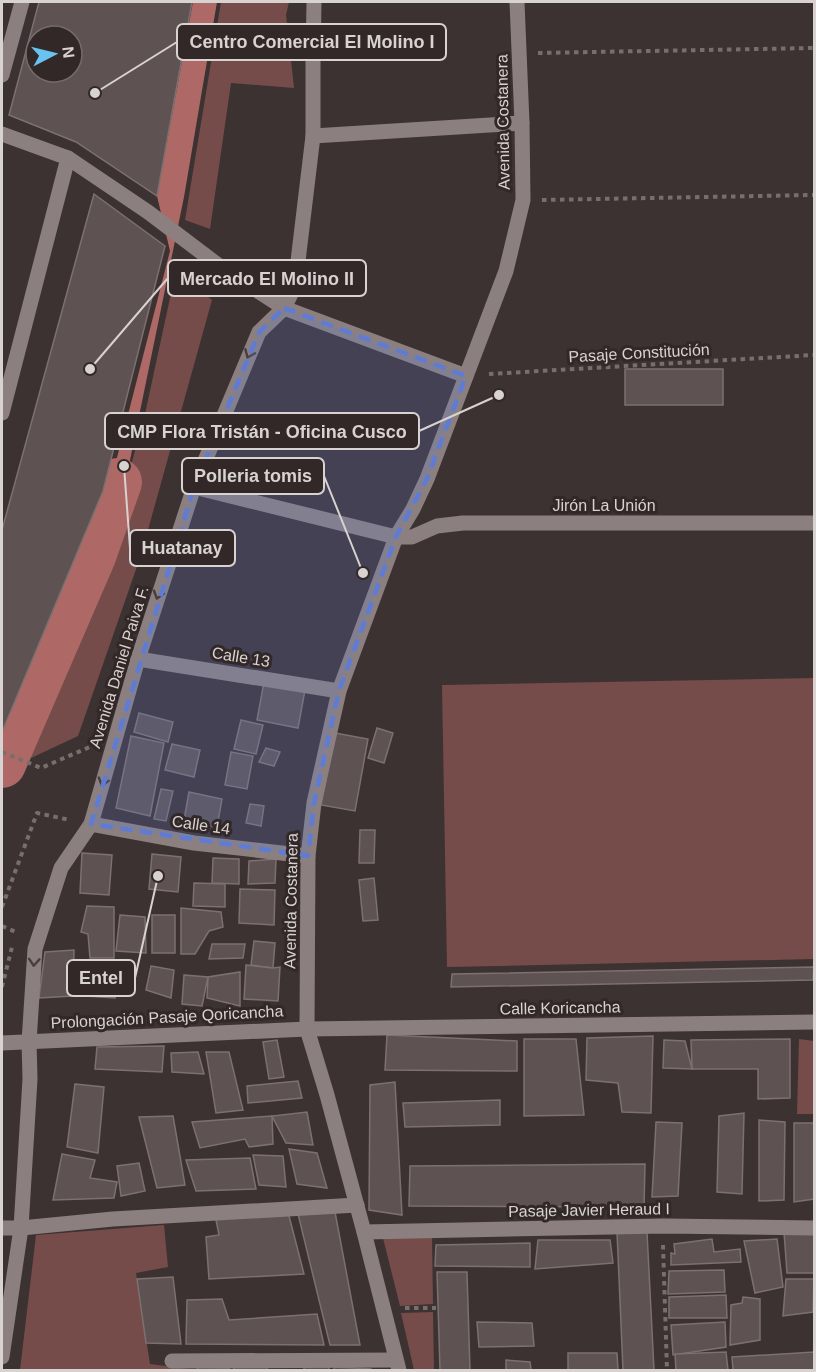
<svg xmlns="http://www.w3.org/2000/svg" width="816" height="1372" font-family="Helvetica,sans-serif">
<rect width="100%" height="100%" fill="#3c3232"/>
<g fill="#754c4a">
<polygon points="221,2 289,2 286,15 294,88 231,83 210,229 185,220"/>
<polygon points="181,276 212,300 141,555 78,736 29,759 20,754 55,658 95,570 121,502 145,414 173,284"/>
<polygon points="814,678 814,959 447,967 442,685"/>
<polygon points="799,1039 814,1041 814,1114 797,1114"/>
<polygon points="164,1225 168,1267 136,1273 150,1364 189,1369 189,1370 20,1370 36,1235"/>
<polygon points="432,1237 433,1304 400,1306 383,1238"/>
<polygon points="433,1312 434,1370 414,1370 401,1313"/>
</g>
<polygon fill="#ae6967" points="193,2 217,2 184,197 129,465 2,775 2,747 102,516 170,251 157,196"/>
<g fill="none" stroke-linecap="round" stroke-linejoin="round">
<polyline stroke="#ae6967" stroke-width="48" points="2,764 92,556 118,482"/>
</g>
<g fill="#5e5352" stroke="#7c7170" stroke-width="1.5" fill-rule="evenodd">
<path d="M39,2H192L157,196L76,142L9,115ZM36,36H72V72H36Z"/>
<polygon points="94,194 165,246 103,491 2,732 2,530"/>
<rect x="625" y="369" width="98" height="36"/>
<polygon points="264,682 305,690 298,728 257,720"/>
<polygon points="139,713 173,722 168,742 134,732"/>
<polygon points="241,720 263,725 256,754 234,749"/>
<polygon points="377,728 393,733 384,763 368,758"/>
<polygon points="335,733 368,739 355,811 321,805"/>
<polygon points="131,736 164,743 150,816 116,808"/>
<polygon points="172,744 200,750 194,777 165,770"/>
<polygon points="266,748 280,752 274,766 259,762"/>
<polygon points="231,752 253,756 247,789 225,785"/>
<polygon points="161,789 173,791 166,821 154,819"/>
<polygon points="189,792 222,799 217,827 184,820"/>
<polygon points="250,804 264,806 261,826 246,823"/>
<polygon points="360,830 375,830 374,863 359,863"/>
<polygon points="82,853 112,855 109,895 80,893"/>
<polygon points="152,854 181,857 178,892 149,889"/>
<polygon points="213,858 239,859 239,884 212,883"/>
<polygon points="276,859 275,883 248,884 249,861"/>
<polygon points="374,878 378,920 363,921 359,880"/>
<polygon points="194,883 225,884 225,907 193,906"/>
<polygon points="240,889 275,890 274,925 239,923"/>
<polygon points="87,906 114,907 114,958 90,958 88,934 81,932"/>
<polygon points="181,908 221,912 223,927 209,931 195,954 181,954"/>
<polygon points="120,915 145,917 146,953 116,951"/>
<rect x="152" y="915" width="23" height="38"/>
<polygon points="254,941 275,943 273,968 251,965"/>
<polygon points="212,944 245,944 243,958 209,959"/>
<polygon points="74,950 73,996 39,998 45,952"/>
<polygon points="246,965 273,968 280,967 278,1001 244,999"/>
<polygon points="151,966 174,970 171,998 146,990"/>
<polygon points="814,967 813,980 451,987 452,974"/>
<polygon points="240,972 240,1006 207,998 208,977"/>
<polygon points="184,975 208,977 202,1006 182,1004"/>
<polygon points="115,979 115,998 86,996 89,980"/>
<polygon points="387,1035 517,1041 517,1071 385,1070"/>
<polygon points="653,1036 651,1113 622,1112 618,1083 586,1080 587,1038"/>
<polygon points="524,1039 576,1039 584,1115 524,1116"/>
<polygon points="790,1039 790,1098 758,1099 758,1069 692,1069 691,1040"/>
<polygon points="277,1040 284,1077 269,1079 263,1042"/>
<polygon points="664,1040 685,1041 692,1069 663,1068"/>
<polygon points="164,1046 162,1072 95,1069 97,1047"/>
<polygon points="198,1052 204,1074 172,1072 171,1053"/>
<polygon points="206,1052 229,1052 243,1110 216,1113"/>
<polygon points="298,1081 302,1098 248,1103 247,1086"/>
<polygon points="395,1082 402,1215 369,1210 370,1085"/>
<polygon points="75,1084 104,1087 98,1153 67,1147"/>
<polygon points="500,1100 500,1125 405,1127 403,1103"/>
<polygon points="307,1112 313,1145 286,1143 272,1116"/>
<polygon points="744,1113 742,1194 717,1192 719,1116"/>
<polygon points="173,1116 185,1185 157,1188 139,1117"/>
<polygon points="272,1116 273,1144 249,1147 245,1139 200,1148 192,1122"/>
<polygon points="759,1120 785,1122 784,1200 759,1201"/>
<polygon points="656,1122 682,1123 678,1196 652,1197"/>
<polygon points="794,1123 814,1123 814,1199 794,1202"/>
<polygon points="289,1149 317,1153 327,1188 297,1184"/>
<polygon points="62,1154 95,1160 90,1178 117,1182 114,1198 53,1200"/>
<polygon points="253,1155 283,1156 286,1187 259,1185"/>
<polygon points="250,1158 256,1189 196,1191 186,1160"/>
<polygon points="139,1163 145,1191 121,1196 117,1166"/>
<polygon points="645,1164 644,1207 409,1206 410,1166"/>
<polygon points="288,1212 304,1274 209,1279 206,1237 219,1235 215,1215"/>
<polygon points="335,1212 360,1345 330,1345 298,1214"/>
<polygon points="617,1232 647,1232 654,1370 623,1370"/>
<polygon points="784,1232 814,1233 814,1273 787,1273"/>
<polygon points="712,1239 714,1252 740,1249 741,1262 671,1265 671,1253 675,1254 674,1244"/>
<polygon points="777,1239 783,1287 755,1293 744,1241"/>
<polygon points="538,1240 610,1240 613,1263 535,1269"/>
<polygon points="530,1243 530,1267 435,1266 436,1245"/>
<polygon points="724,1270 725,1292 668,1294 669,1271"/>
<polygon points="437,1272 467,1272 470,1370 440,1370"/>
<polygon points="173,1277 181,1344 146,1343 137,1279"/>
<polygon points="786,1279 814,1279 813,1312 783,1316"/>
<polygon points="726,1295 727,1318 669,1318 669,1297"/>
<polygon points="743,1297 760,1299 760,1340 730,1345 731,1305 742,1303"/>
<polygon points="222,1299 229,1320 317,1314 324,1345 186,1344 187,1300"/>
<polygon points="477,1322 532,1323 534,1346 479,1347"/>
<polygon points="725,1322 726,1347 673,1355 671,1325"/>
<polygon points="726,1352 728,1370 676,1370 675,1354"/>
<polygon points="814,1352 814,1370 733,1370 732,1357"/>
<polygon points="568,1353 617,1353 618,1370 568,1370"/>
<polygon points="506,1360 530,1362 531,1370 506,1370"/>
<polygon points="328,1364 329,1370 304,1370 304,1366"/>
<polygon points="233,1365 267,1365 267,1370 234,1370"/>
<polygon points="197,1367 229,1368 229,1370 198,1370"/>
<polygon points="334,1367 371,1369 372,1370 334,1370"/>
</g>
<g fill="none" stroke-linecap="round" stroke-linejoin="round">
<g stroke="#776e6e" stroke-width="4" stroke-dasharray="4.5 4.5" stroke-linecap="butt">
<polyline points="538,53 814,48"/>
<polyline points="542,200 814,195"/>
<polyline points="489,374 814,355"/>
<polyline points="2,752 41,768 92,746"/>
<polyline points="2,907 37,813 70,820"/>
<polyline points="2,926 16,932 16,934"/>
<polyline points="2,987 12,947"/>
<polyline points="663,1245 667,1370"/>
<polyline points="405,1308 436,1308"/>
</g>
<g stroke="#8b807f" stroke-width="15">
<polyline points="2,75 22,2"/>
<polyline points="2,134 68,158 148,212 222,268 284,308 466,376"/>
<polyline points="313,136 522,123"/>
<polyline points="2,413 68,158"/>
<polyline points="194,487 396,537 412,537 437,526 463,523 814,523"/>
<polyline points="138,659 339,691"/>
<polyline points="91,824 194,843 308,856"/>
<polyline points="2,1043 307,1029 814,1022"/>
<polyline points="2,1228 21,1228 113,1219 357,1205"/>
<polyline points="364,1232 663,1226 814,1228"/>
<polyline points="2,1357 21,1228 30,1079 29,1042 35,949 61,868 91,824 138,659 194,487 259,332 284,308 295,286 313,136 313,62 314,2"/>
<polyline points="172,1361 396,1360"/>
<polyline points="399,1370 364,1232 327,1095 307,1029 308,856 314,803 339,691 396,537 413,509 427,479 506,271 523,200 522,123 517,2"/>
</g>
</g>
<defs><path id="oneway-chevron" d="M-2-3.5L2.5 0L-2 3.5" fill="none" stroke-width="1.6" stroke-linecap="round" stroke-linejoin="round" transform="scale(1.5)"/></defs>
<g stroke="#483e3e">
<use href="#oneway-chevron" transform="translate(249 354) rotate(113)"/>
<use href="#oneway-chevron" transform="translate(158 595) rotate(108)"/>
<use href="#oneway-chevron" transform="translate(103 782) rotate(107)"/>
<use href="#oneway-chevron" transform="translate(34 962) rotate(94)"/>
</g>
<path fill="#5e7cd6" fill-opacity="0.2" stroke="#5e7cd6" stroke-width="4.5" stroke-dasharray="12 8" stroke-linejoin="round" d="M284,308L466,376L427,479L396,537L339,691L314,803L308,856L91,824L194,487L259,332Z"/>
<g text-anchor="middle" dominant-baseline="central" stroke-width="6" stroke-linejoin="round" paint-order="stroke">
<g font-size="16" fill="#d8d2d1" stroke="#322828">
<text transform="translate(503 122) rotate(-91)">Avenida Costanera</text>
<text transform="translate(639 353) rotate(-3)">Pasaje Constitución</text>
<text x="604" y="505">Jirón La Unión</text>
<text transform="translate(241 657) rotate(9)">Calle 13</text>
<text transform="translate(119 667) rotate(-73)">Avenida Daniel Paiva F.</text>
<text transform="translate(201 825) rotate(8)">Calle 14</text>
<text transform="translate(291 901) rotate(-89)">Avenida Costanera</text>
<text transform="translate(560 1008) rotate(-1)">Calle Koricancha</text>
<text transform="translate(167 1017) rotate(-3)">Prolongación Pasaje Qoricancha</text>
<text transform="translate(589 1210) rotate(-1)">Pasaje Javier Heraud I</text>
</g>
</g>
<path fill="none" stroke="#d8d2d1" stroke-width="2" d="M95 93L177 42M90 369L168 278M499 395L419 431M363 573L324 476M124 466L130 548M158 876L135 978"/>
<g fill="#d8d2d1" stroke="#322828" stroke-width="2">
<circle cx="95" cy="93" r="6"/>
<circle cx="90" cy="369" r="6"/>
<circle cx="499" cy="395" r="6"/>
<circle cx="363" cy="573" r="6"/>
<circle cx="124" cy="466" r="6"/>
<circle cx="158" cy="876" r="6"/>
</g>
<g fill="#322828" stroke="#d8d2d1" stroke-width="2">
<rect x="177" y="24" width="269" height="36" rx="6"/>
<rect x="168" y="260" width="198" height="36" rx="6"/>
<rect x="105" y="413" width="314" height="36" rx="6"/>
<rect x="182" y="458" width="142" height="36" rx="6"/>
<rect x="130" y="530" width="105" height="36" rx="6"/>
<rect x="67" y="960" width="68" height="36" rx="6"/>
</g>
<g font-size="18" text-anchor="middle" font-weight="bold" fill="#d8d2d1">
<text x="312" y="48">Centro Comercial El Molino I</text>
<text x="267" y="285">Mercado El Molino II</text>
<text x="262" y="438">CMP Flora Tristán - Oficina Cusco</text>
<text x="253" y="482">Polleria tomis</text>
<text x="182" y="554">Huatanay</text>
<text x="101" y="984">Entel</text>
</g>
<rect width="816" height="1372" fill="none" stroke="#d8d2d1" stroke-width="6"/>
<g transform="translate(54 54) rotate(83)"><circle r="28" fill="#322828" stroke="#746c6c" stroke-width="1.5"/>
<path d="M0-4.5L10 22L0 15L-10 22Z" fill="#69c3f1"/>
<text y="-9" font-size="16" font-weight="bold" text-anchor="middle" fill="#d8d2d1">N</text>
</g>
</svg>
